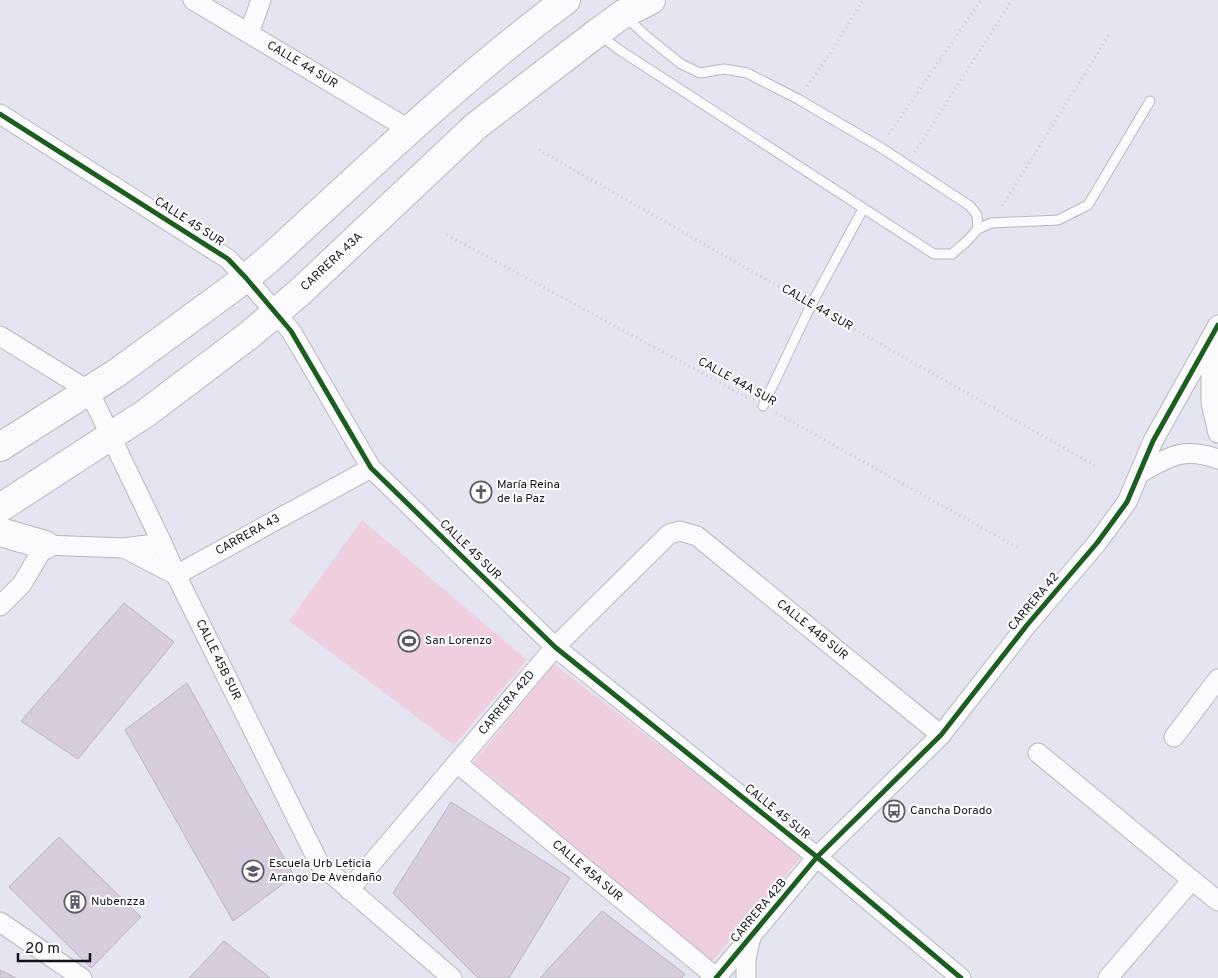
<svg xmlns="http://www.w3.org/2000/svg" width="1218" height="978" font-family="Overpass,sans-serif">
<rect width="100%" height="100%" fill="#e5e4f1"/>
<g fill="#efcee0">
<polygon points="362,520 527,660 454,745 289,621"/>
<polygon points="554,664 802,856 712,961 474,762"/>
</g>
<g fill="#d8cddf" stroke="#bab6c0">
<polygon points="124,603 174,642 78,759 21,721"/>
<polygon points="187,683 294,876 233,921 125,730"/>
<polygon points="451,802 570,878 509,978 478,978 393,893"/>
<polygon points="59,837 141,917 91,968 9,887"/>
<polygon points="602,911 685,974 682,978 540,978"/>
<polygon points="224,941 270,978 189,978"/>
<polygon points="0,970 16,978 0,978"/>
</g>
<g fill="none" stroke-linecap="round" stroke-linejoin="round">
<g stroke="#b8b7c2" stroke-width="11">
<g id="lane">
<polyline points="625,16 645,35 681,64 700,73 724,69 747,73 798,99 880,147 970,206 977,215 978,229"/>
<polyline points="599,34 618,49 934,254 952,254 966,242 978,229 991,223 1058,220 1088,205 1150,101"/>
<polyline points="763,406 811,305 863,209"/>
</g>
</g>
<g stroke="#b8b7c2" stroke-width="21">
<g id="street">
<polyline points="193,0 410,130"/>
<polyline points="249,33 261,0"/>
<polyline points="0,114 228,259 246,278 291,331 371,468 555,647 817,857 961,978"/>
<polyline points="0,336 89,391 162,543 176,575 319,863 452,978"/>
<polyline points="1211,341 1211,403 1218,433"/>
<path d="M1140,473C1170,456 1183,447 1218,459"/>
<polyline points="124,548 176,575 371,468"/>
<polyline points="0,606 22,584 45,545 124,548 162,543"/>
<polyline points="1174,737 1218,679"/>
<polyline points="1038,753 1192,880"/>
<polyline points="457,763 717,978"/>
<polyline points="349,890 555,647 669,534 680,531 697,536 941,735"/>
<polyline points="0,922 82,978"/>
<polyline points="716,978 817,857 941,735 1027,625 1097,543 1127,502 1153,441 1218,325"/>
<polyline points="746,978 746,959 751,937"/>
<polyline points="1108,978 1192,880 1218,901"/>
</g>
</g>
<g stroke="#b8b7c2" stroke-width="30">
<g id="primary">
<path d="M0,447L118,372L246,278L270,258C366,170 461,78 566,0"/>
<polyline points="0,508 146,413 248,336 300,292 476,126 597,33 623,14 651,0"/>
<polyline points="0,532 45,545"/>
</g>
</g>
<g stroke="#c8c7cb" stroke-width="3" stroke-dasharray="1 4" stroke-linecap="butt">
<polyline points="807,86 829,55 863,0"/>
<polyline points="889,134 981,0"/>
<polyline points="539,150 797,297"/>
<polyline points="915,152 1012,0"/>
<polyline points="1002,206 1109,35"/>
<polyline points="447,235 748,398"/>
<polyline points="824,312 1096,466"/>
<polyline points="776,413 1018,548"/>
</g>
<use href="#lane" stroke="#fbfbfd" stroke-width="9"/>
<use href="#street" stroke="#fbfbfd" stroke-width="19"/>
<use href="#primary" stroke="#fbfbfd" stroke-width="28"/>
<g stroke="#fff" stroke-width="8">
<g id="cycleway">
<polyline points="0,114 228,259 246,278 291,331 371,468 555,647 817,857 961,978"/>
<polyline points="716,978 817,857 941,735 1027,625 1097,543 1127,502 1153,441 1218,325"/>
</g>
</g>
<use href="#cycleway" stroke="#1b5e20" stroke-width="5"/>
</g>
<defs>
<g id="church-ring" transform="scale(1.125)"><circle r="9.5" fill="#fff" stroke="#5d5c66" stroke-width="1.5"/><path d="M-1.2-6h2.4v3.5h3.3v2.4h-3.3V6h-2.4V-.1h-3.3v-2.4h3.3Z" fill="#5d5c66"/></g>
<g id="stadium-ring" transform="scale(1.125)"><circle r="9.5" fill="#fff" stroke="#5d5c66" stroke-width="1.5"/><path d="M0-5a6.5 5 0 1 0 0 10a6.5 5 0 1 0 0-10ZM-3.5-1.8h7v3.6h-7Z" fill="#5d5c66"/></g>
<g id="bus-ring" transform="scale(1.125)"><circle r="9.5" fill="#fff" stroke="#5d5c66" stroke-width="1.5"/><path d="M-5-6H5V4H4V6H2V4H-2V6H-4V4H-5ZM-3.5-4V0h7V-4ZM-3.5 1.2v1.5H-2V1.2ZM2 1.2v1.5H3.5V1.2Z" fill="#5d5c66"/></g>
<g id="school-ring" transform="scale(1.125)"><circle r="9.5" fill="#fff" stroke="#5d5c66" stroke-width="1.5"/><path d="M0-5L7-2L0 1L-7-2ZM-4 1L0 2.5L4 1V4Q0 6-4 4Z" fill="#5d5c66"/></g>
<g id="building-ring" transform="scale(1.125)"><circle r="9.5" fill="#fff" stroke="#5d5c66" stroke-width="1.5"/><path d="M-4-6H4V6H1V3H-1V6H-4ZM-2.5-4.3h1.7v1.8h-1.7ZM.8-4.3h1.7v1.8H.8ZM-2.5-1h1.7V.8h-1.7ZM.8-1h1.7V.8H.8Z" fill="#5d5c66"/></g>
</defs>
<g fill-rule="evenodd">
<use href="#church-ring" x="481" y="492"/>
<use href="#stadium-ring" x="409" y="641"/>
<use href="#bus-ring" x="894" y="811"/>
<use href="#school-ring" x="253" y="871"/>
<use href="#building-ring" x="75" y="902"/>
</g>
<g text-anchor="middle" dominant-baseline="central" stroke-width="4" stroke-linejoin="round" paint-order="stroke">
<g font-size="12" fill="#14131b" stroke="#fff">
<text transform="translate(302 65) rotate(31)">CALLE 44 SUR</text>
<text transform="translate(189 222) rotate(33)">CALLE 45 SUR</text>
<text transform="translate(332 262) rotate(-43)">CARRERA 43A</text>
<text transform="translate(817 308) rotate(30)">CALLE 44 SUR</text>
<text transform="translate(737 382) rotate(29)">CALLE 44A SUR</text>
<text transform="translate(248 535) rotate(-29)">CARRERA 43</text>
<text transform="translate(470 550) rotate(44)">CALLE 45 SUR</text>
<text transform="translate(1034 602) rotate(-50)">CARRERA 42</text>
<text transform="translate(812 630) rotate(39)">CALLE 44B SUR</text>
<text transform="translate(218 660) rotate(64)">CALLE 45B SUR</text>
<text transform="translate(507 703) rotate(-50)">CARRERA 42D</text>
<text transform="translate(777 812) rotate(39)">CALLE 45 SUR</text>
<text transform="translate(587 871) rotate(40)">CALLE 45A SUR</text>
<text transform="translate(759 911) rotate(-50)">CARRERA 42B</text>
</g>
<g font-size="12" fill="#14131b" stroke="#fff" text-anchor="start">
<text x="497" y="485">María Reina<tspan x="497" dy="14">de la Paz</tspan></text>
<text x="425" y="641">San Lorenzo</text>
<text x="910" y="811">Cancha Dorado</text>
<text x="269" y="864">Escuela Urb Leticia<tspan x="269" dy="14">Arango De Avendaño</tspan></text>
<text x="91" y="902">Nubenzza</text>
</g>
</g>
<path d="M18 953v8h72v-8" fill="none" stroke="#14131b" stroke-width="2.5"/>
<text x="25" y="953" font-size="15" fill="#14131b" stroke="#ffffff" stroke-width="4" paint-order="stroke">20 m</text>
</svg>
